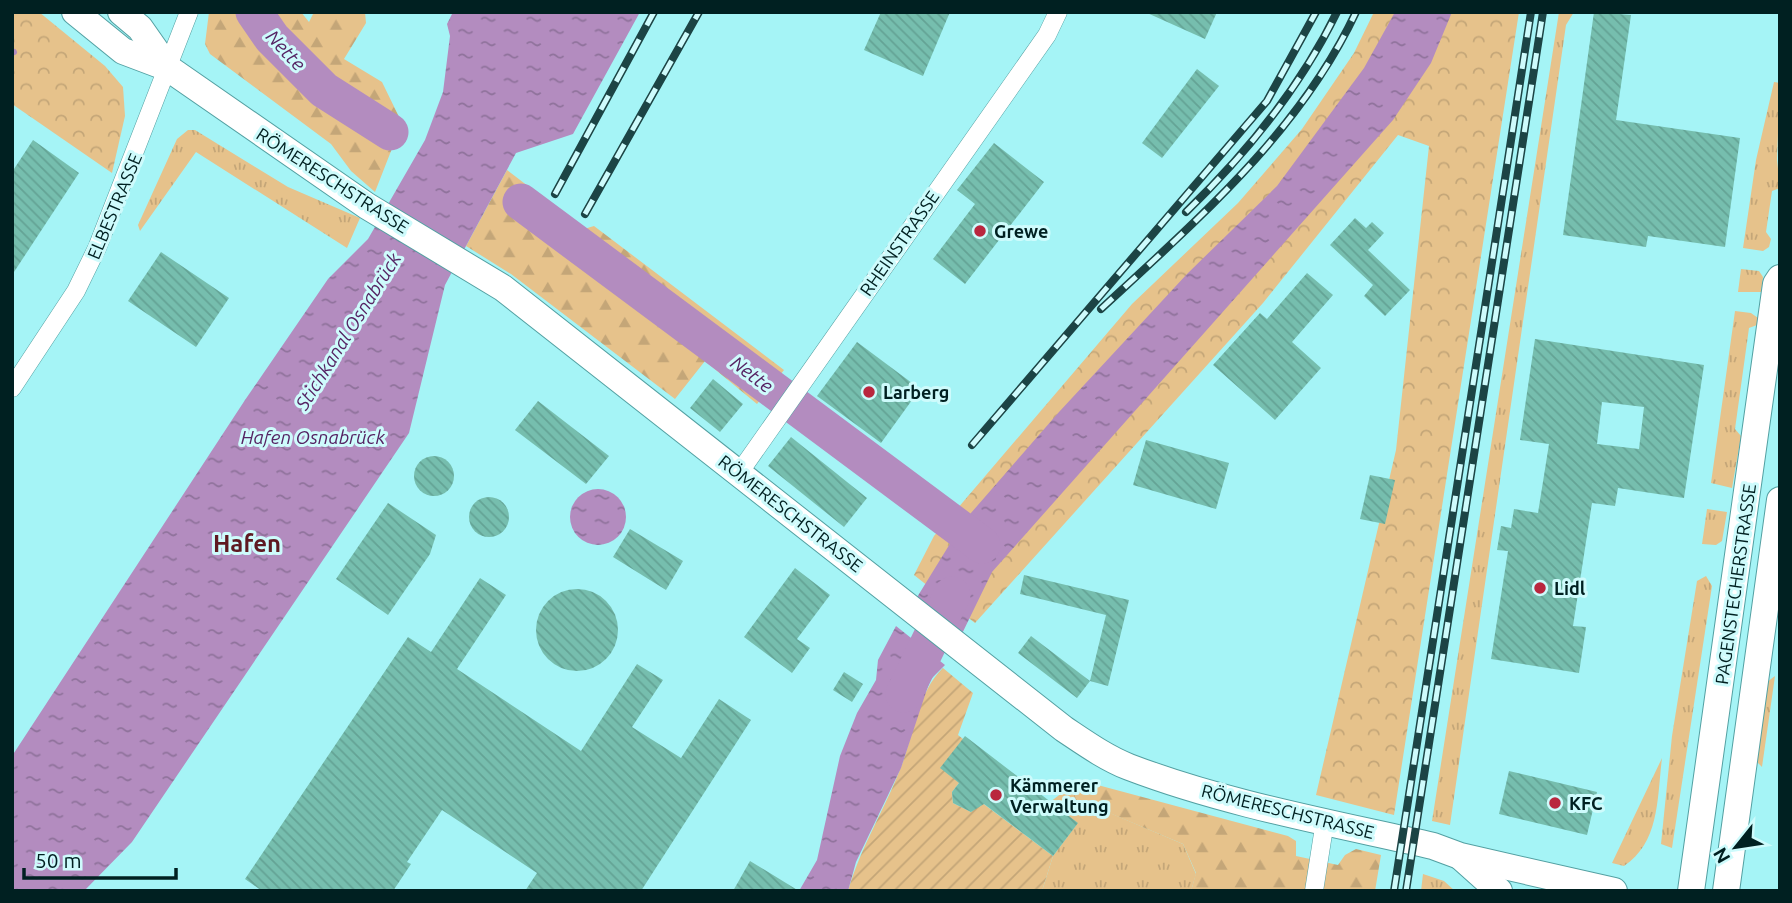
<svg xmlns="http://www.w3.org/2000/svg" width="1792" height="903" font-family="Ubuntu,sans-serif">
<defs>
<pattern id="grass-tufts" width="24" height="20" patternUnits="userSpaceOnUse" patternTransform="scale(1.75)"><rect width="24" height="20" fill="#e6c28b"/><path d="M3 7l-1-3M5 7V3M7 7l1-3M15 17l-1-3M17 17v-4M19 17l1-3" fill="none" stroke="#c4a678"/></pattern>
<pattern id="forest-firs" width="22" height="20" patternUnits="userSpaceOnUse" patternTransform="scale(1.75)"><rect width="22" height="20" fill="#e6c28b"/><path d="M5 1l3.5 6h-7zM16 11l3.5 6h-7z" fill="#c4a678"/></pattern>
<pattern id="park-crowns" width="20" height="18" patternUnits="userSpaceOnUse" patternTransform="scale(1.75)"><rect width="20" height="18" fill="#e6c28b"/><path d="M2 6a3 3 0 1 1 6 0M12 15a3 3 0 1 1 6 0" fill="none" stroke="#c4a678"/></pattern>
<pattern id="garden-furrows" width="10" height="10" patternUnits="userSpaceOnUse" patternTransform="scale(1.75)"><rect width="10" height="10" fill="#e6c28b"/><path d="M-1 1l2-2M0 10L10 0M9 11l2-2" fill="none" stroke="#c4a678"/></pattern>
<pattern id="water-ripples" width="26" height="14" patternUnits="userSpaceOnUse" patternTransform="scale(1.75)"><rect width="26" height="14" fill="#b38cbf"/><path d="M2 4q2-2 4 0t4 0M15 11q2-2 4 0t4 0" fill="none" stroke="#8f729b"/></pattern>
<pattern id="building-back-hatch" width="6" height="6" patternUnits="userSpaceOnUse" patternTransform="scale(1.75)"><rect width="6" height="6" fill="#76beae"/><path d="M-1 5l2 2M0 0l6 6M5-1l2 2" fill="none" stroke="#64a395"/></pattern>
</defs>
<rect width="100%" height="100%" fill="#a5f4f6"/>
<g fill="url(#grass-tufts)">
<polygon points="1559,12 1574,12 1566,25 1450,825 1432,821"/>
<polygon points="1774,82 1780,83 1777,159 1780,188 1772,191 1766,232 1771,239 1769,247 1763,251 1743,248 1756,160"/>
<polygon points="188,130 195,130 288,187 360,218 347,248 196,152 140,231 138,225 177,139"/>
<polygon points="1741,269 1759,271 1763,277 1761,292 1738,292"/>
<polygon points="1735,311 1751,313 1758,318 1757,325 1749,328 1735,429 1741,436 1732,488 1711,483"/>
<polygon points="1707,509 1727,512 1722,541 1716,545 1702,544"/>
<polygon points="1706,576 1712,586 1672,848 1661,844 1672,736 1697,581"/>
<polygon points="1775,676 1762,767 1756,761 1767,682"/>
<path d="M1662,758C1657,798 1660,842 1624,866L1612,863Z"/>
<polygon points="1071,786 1077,799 1183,844 1196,874 1191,891 1042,891 1053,856 1077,824 1050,802"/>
<polygon points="1423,874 1444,881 1455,891 1421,891"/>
</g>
<g fill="url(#forest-firs)">
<polygon points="209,12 301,12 309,22 314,12 365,12 366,23 344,59 382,82 402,123 375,192 351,171 331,144 210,54 205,44"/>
<polygon points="507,170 584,229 594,226 784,370 757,404 705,361 675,399 511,274 466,246"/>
<polygon points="1079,780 1288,836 1296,841 1296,856 1338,865 1345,855 1356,849 1381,855 1375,891 1191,891 1196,873 1183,844 1076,799 1071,786"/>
</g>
<g fill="url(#park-crowns)">
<polygon points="12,12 39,12 105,66 123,87 125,116 112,173 12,104"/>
<polygon points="1374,12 1519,12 1394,815 1316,795 1396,450 1429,146 1398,135 1263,303 975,623 914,575 934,536 1132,304 1238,203 1302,129 1354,53"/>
</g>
<path fill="url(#garden-furrows)" d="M943,668L973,693L958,735L963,739L959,783L952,792L953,803L971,812L981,802L1053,856L1042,891H848C861,846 885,809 901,767C914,734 917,693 943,668Z"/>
<g fill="url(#water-ripples)">
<polygon points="453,12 640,12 573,134 516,153 445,285 409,433 132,842 84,891 12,891 12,756 245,400 328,279 368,239 425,140 443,92 450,36 447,24"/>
<polygon points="1395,12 1452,12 1431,63 1393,120 992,572 957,644 911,607 964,521 1059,412 1187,274 1277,186 1364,68"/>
<circle cx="598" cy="517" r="28"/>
<polygon points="896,626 945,665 930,680 901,768 856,862 848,891 799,891 817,860 840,756 857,713 876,680 878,660"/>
</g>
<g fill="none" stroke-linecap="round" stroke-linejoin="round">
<polyline stroke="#b38cbf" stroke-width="6" points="12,53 14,52"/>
<g stroke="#b38cbf" stroke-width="37">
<polyline points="254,12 272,38 324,90 390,132"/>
<polyline points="521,202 982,545"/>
<polyline points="904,694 952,595"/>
</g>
</g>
<g fill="url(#building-back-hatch)" fill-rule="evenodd">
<polygon points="881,12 950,12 923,76 864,50"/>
<polygon points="1145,12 1217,12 1205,39"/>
<polygon points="1594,12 1631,15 1616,120 1740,138 1725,247 1648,236 1646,247 1563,235"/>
<polygon points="1197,69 1219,86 1162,158 1142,143"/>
<polygon points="33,140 79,173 12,275 12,172"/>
<polygon points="994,143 1044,182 965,284 933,259 975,204 957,190"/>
<polygon points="1355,218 1366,228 1372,222 1384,233 1368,250 1410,290 1385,316 1364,296 1373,285 1330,245"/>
<polygon points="161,252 229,298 196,347 128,301"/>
<polygon points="1307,273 1333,295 1292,342 1321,368 1275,420 1213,365 1260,313 1267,319"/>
<path d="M1535,339L1704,365L1684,498L1618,488L1615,506L1592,503L1573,626L1586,627L1579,673L1491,659L1508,551L1497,550L1501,526L1511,528L1514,509L1538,513L1549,444L1520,440ZM1602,402L1644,407L1639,449L1597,444Z"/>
<polygon points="857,342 920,389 881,443 817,396"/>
<polygon points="713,379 743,404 720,432 690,408"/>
<polygon points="538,401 609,456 586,484 515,430"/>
<polygon points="791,437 867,498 844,527 768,466"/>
<polygon points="1146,440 1229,463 1216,509 1133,485"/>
<circle cx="434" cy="476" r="20"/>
<polygon points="1370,475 1395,480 1385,524 1360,519"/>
<circle cx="489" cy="517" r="20"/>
<polygon points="388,503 436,535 430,554 388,615 336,579"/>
<polygon points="630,529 683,561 666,590 613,557"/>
<polygon points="795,568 830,595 797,639 810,648 792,673 744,637"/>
<polygon points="1024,575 1129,600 1108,686 1090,681 1106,615 1020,594"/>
<polygon points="480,578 506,595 457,669 581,751 637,664 663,680 632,727 681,758 719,699 751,720 641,891 525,891 537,873 442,810 407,862 411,864 393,891 262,891 245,879 408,637 431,652"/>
<circle cx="577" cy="630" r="41"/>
<polygon points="1031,636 1090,681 1077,698 1018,653"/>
<polygon points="844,672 863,684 852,702 833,690"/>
<polygon points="965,736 1078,823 1053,856 984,804 971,812 953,803 952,792 959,783 940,768"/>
<polygon points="1509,771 1597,792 1587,835 1499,814"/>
<polygon points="750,861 799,891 733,891"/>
</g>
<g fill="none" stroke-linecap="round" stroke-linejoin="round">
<g stroke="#53a0a2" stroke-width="19">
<g id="minor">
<polyline points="12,388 76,291 97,248 189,12"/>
<polyline points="739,473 1047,35 1058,12"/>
<polyline points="1314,891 1325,821"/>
</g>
</g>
<g stroke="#53a0a2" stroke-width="28">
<g id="secondary">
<path d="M75,12L123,51L168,68L367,206L503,288L1064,729C1085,743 1106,758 1129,767C1226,804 1332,823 1433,846L1460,856L1614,891"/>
<polyline points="121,12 140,28 168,68"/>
<polyline points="1461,857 1499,891"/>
<polyline points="1691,891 1776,284 1780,278"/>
<polyline points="1726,891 1780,500"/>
</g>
</g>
<use href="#minor" stroke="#fff" stroke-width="18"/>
<use href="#secondary" stroke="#fff" stroke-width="26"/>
<g stroke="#1c4445" stroke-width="8">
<g id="rail">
<polyline points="555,194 654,12"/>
<path d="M1186,212C1246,154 1300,88 1337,12"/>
<polyline points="585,214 699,12"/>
<path d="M1101,309C1197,220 1300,132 1356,12"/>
<polyline points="972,445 1267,101 1316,12"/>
<polyline points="1394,891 1531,12"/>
<polyline points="1406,891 1543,12"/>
</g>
</g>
<use href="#rail" stroke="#cefbfc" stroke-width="5" stroke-dasharray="16" stroke-linecap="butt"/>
</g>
<g fill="#b9273e" stroke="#cefbfc" stroke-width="2.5">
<circle cx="980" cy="231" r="7"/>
<circle cx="869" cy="392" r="7"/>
<circle cx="1540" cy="588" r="7"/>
<circle cx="996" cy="795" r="7"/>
<circle cx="1555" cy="803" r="7"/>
</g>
<g text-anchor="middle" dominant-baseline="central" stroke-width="6" stroke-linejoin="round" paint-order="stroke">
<g font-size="18" fill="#002021" stroke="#cefbfc">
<text transform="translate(333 180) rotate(33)">RÖMERESCHSTRASSE</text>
<text transform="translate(114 206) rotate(-67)">ELBESTRASSE</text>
<text transform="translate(899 243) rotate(-55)">RHEINSTRASSE</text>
<text transform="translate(791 513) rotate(38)">RÖMERESCHSTRASSE</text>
<text transform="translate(1735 584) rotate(-82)">PAGENSTECHERSTRASSE</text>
<text transform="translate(1288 811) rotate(14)">RÖMERESCHSTRASSE</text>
</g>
<g font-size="18" font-weight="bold" fill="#002021" stroke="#cefbfc" text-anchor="start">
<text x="994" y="231">Grewe</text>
<text x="883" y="392">Larberg</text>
<text x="1554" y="588">Lidl</text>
<text x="1010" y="785">Kämmerer<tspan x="1010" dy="21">Verwaltung</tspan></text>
<text x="1569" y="803">KFC</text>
</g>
<g font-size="19" font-style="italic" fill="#552363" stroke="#cefbfc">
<text transform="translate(286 50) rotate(47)">Nette</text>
<text transform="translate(348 331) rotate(-58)">Stichkanal Osnabrück</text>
<text transform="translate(752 374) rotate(37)">Nette</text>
<text x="313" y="437">Hafen Osnabrück</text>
</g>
<g font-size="24" font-weight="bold" fill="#5e1921" stroke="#cefbfc">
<text x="247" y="543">Hafen</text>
</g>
</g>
<rect width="1792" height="903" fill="none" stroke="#002021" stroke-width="28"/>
<g transform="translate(1736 847) rotate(240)" stroke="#cefbfc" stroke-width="5" paint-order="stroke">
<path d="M0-5L12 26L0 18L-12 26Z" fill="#002021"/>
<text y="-10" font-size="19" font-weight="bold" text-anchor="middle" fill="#002021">N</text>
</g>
<path d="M24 868v10h152v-10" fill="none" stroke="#002021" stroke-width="3.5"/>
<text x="35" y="868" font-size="21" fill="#002021" stroke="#cefbfc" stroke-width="5" paint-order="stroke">50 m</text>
</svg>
